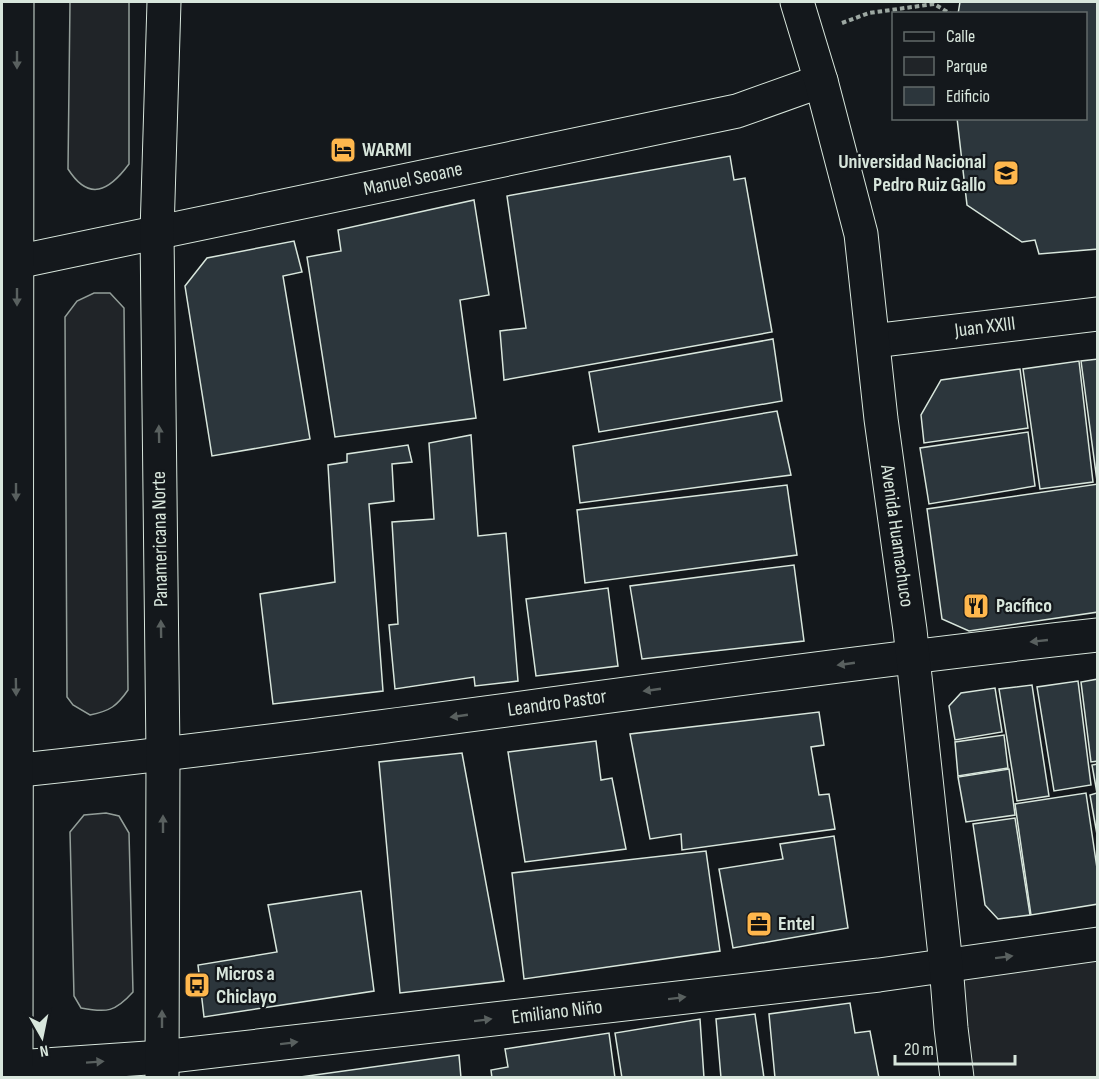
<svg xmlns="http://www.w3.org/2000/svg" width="1099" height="1079" font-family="'Sofia Sans Condensed',sans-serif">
<rect width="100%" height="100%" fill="#14181c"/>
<g fill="#202428" stroke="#939e99" stroke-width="1.5">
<path d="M70,2H129V164C109,191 89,202 68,169Z"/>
<path d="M94,293H110L124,308L128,690C117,706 110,711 90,715L73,705L67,697L65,317L77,301Z"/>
<path d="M106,813L119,816L129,833L133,992C115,1012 107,1013 81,1008L74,996L70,832L84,815Z"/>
<polygon points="1097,944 1097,1077 957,1077 946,965"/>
</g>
<g fill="#2c363c" stroke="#d8e6dc" stroke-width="1.5">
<polygon points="960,2 1098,2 1098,249 1039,254 1035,240 1022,242 967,205 957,118 1086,118 1086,14 958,14"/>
<polygon points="730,156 734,180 745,178 772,332 504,380 500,331 526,328 507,196"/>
<polygon points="474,200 489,295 460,300 476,418 335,437 307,257 341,251 338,230"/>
<polygon points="294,241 302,272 283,276 310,439 212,456 185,286 207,258"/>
<polygon points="773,339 782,401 599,432 589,372"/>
<polygon points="1098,359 1098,481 1097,481 1081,361"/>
<polygon points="1079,361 1093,482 1040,489 1023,369"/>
<polygon points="1020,369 1028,428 924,443 921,415 941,380"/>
<polygon points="777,411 791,475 580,503 573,446"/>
<polygon points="1028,432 1035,486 929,504 920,448"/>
<polygon points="471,435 478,536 506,533 518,681 475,686 474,677 395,689 389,625 398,624 392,522 434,519 429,443"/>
<polygon points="408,445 412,462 392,464 394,501 369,504 383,691 273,704 260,594 335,582 328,465 347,462 347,454"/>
<polygon points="1098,484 1098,612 969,631 942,619 927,509"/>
<polygon points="787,485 797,555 585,583 577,510"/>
<polygon points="794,565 804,641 642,659 630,586"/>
<polygon points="608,588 618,666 536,676 526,599"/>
<polygon points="1098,679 1098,761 1091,762 1081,682"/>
<polygon points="1078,681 1091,785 1054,791 1037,687"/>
<polygon points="1032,685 1049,796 1017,801 999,689"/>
<polygon points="995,688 1002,732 955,740 949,706 961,693"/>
<polygon points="819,712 824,745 811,747 819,795 829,794 835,829 682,850 681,834 650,839 630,734"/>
<polygon points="1004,735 1008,768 958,776 955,742"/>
<polygon points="596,741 601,780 612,778 626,849 525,862 508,752"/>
<polygon points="462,753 504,981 400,993 379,762"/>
<polygon points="1098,764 1098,840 1090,795 1097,793 1092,765"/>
<polygon points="1009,769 1015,815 966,822 958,777"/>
<polygon points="1086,793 1098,875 1098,904 1031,915 1015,804"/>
<polygon points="1015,818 1030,915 998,919 985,905 973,824"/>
<polygon points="834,836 848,928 733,948 719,869 783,859 780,844"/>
<polygon points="706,851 720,951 524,979 512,873"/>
<polygon points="361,891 374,991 204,1017 198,965 277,952 268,905"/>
<polygon points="850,1003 855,1033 870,1031 879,1078 775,1078 769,1014"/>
<polygon points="755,1014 764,1078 721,1078 716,1019"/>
<polygon points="700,1019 704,1078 622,1078 615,1033"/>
<polygon points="609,1033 615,1078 492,1078 491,1070 508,1067 505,1049"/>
<polygon points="459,1055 461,1078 293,1078"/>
</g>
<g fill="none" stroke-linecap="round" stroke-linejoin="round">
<g stroke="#d8e6dc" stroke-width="35">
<g id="street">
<polyline points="2,265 737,111 821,81"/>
<path d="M2,772C368,734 731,675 1098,635"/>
<polyline points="16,1067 162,1057 879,975 1098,944"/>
</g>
</g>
<g stroke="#d8e6dc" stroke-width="35">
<polyline id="secondary" points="873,341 1098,314"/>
</g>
<g stroke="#d8e6dc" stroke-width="35">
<polyline id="primary" points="797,2 821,81 861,234 881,419 910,630 946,965 951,1028 957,1078"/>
</g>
<g stroke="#d8e6dc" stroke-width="35">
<g id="highway">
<polyline points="16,1078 17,2"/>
<polyline points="162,1078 163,755 157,232 164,2"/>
</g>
</g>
<polyline stroke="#9da8a2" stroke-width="4" stroke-dasharray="4.5 3" stroke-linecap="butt" points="842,23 869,13 934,4 951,14"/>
<use href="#street" stroke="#14181c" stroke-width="33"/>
<use href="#secondary" stroke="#14181c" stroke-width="33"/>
<use href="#primary" stroke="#14181c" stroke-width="33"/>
<use href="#highway" stroke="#14181c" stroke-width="33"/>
</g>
<defs><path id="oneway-solid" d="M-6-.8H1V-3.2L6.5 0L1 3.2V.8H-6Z" transform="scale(1.5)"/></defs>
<g fill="#59605f">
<use href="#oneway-solid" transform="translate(17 60) rotate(90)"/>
<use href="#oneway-solid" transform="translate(17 297) rotate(90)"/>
<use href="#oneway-solid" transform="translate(159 434) rotate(-91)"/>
<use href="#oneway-solid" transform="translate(16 492) rotate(90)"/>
<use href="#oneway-solid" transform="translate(161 629) rotate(-91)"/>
<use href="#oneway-solid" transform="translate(1039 641) rotate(174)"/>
<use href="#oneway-solid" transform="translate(846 664) rotate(172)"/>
<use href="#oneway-solid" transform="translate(16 687) rotate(89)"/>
<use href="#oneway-solid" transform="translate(652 690) rotate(172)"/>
<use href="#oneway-solid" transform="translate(459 716) rotate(172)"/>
<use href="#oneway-solid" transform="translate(163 824) rotate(-90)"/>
<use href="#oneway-solid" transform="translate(1004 957) rotate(-7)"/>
<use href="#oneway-solid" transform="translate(677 998) rotate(-7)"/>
<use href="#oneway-solid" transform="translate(162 1019) rotate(-90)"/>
<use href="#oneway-solid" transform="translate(483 1020) rotate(-7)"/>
<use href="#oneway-solid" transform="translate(289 1043) rotate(-7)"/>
<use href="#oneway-solid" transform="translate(95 1062) rotate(-4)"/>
</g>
<defs>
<g id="hotel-square" transform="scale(1.35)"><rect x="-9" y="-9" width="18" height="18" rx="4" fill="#ffb74d" stroke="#14181c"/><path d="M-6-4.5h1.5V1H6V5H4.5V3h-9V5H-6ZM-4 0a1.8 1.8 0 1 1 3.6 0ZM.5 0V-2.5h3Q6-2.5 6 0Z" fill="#111"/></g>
<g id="university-square" transform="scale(1.35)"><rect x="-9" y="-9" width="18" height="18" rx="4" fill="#ffb74d" stroke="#14181c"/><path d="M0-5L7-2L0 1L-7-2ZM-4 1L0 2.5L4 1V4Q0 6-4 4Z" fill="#111"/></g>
<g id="restaurant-square" transform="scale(1.35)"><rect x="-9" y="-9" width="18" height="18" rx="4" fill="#ffb74d" stroke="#14181c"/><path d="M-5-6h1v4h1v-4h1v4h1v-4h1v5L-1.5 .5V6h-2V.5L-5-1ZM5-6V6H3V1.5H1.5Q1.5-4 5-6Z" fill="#111"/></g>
<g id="office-square" transform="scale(1.35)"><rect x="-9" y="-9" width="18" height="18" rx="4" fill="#ffb74d" stroke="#14181c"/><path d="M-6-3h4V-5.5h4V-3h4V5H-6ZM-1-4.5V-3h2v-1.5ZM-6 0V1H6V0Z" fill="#111"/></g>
<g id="bus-square" transform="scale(1.35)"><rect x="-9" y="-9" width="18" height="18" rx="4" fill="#ffb74d" stroke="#14181c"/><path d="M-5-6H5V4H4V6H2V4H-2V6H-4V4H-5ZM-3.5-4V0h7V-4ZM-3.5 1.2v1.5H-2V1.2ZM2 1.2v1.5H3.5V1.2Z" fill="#111"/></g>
</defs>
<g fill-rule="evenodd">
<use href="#hotel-square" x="343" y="150"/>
<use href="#university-square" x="1006" y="173"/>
<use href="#restaurant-square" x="976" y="606"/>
<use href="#office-square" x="759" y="924"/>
<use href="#bus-square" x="197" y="985"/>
</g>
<g text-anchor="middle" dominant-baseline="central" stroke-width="4.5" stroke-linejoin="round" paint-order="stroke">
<g font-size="20" font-weight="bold" fill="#d8e6dc" stroke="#14181c" text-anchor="start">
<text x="362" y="150">WARMI</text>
<text x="986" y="162" text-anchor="end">Universidad Nacional<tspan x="986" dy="23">Pedro Ruiz Gallo</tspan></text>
<text x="996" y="606">Pacífico</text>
<text x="778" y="924">Entel</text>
<text x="216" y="974">Micros a<tspan x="216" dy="23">Chiclayo</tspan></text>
</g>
<g font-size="20" fill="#d8e6dc" stroke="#14181c">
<text transform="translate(413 179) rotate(-12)">Manuel Seoane</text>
<text transform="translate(985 327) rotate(-7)">Juan XXIII</text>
<text transform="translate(897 536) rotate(82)">Avenida Huamachuco</text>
<text transform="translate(160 539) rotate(-91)">Panamericana Norte</text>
<text transform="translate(557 703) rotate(-8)">Leandro Pastor</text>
<text transform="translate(557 1012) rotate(-7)">Emiliano Niño</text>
</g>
</g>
<rect width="1099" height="1079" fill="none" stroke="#d8e6dc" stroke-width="6"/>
<rect x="892" y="12" width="195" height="108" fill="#14181c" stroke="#626a69" stroke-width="1.5"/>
<rect x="904" y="32" width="30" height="9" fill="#14181c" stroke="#626a69" stroke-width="1.5"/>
<text x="946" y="42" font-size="18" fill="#d8e6dc">Calle</text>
<rect x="904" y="57" width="30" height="18" fill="#202428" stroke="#626a69" stroke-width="1.5"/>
<text x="946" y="72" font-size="18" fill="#d8e6dc">Parque</text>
<rect x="904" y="87" width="30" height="18" fill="#2c363c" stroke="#626a69" stroke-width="1.5"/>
<text x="946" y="102" font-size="18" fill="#d8e6dc">Edificio</text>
<g transform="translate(42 1037) rotate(171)" stroke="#14181c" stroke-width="4.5" paint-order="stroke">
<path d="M0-4.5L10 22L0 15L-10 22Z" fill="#d8e6dc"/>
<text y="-9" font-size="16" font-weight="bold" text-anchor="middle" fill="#d8e6dc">N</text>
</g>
<path d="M895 1055v9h120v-9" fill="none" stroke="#d8e6dc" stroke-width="3"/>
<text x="904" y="1055" font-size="18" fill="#d8e6dc" stroke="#14181c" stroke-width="4.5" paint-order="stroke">20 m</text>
</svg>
